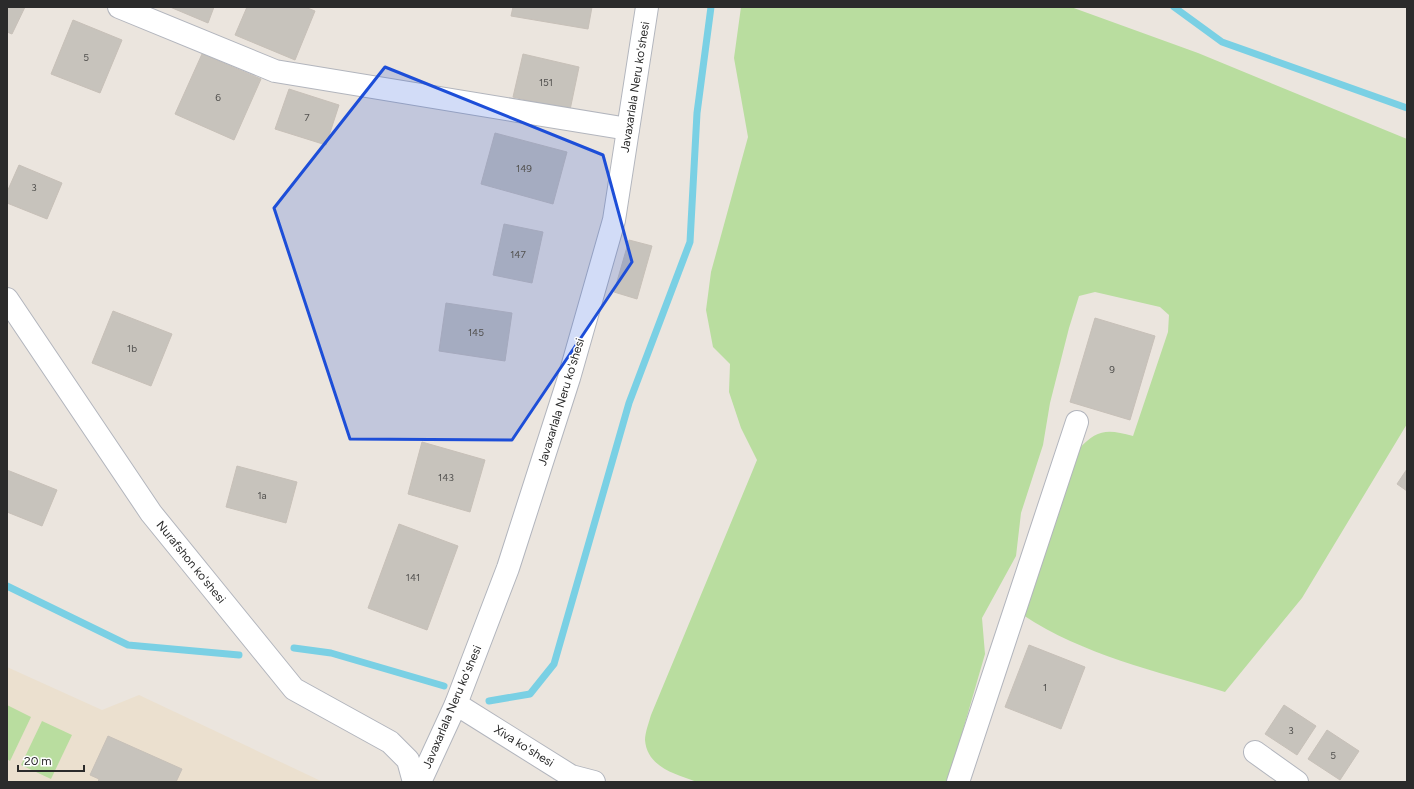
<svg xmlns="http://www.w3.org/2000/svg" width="1414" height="789" font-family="Figtree,sans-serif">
<rect width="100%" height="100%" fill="#ebe5de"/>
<polygon fill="#ebe0cf" points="7,667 102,710 139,695 323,782 7,782"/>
<g fill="#b9dd9f">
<path d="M741,7H1071L1198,53L1407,139V424L1302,598L1225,692C1156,671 1083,655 1023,615L1078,450C1097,429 1107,429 1133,436L1168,332L1169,315L1160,307L1095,292L1079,296L1069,328L1050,403L1043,445L1021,513L1016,556L982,618L985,654L948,782H697C675,774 647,767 645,740C645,733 649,722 651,715L757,460L741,428L729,392L730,364L713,347L706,310L711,272L748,137L734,58Z"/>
<polygon points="7,705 31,717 10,761 7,759"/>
<polygon points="42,721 72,735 51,779 21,765"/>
</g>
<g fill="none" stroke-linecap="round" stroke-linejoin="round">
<g stroke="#7ad0e4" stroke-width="7">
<polyline points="1174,7 1222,42 1407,108"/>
<polyline points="7,586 128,645 239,655"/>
<polyline points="294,648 331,653 444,686"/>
<polyline points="489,701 530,694 554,664 629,403 690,242 697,113 711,7"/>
</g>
</g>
<g fill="#c7c3bc" stroke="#c7c0b8">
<polygon points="7,7 25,7 12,34 7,32"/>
<polygon points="170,7 214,7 208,23"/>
<polygon points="247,7 305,7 315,11 295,60 235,35"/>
<polygon points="513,7 592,7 588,29 511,16"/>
<polygon points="73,20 122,40 100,93 51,74"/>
<polygon points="202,54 261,79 234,140 175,114"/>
<polygon points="523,54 579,67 570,110 513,97"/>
<polygon points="289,89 339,105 326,145 275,129"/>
<polygon points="495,133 567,152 553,204 481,184"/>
<polygon points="19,165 62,183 47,219 7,203 7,192"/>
<polygon points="504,224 543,232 532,283 493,275"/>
<polygon points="629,240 652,246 637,299 614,292"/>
<polygon points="446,303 512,313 505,361 439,351"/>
<polygon points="113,311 172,334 151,386 92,363"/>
<polygon points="1095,318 1155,336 1130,420 1070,402"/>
<polygon points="422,442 485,460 470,512 408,494"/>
<polygon points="237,466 297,482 286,523 226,507"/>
<polygon points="1407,469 1407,491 1397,484"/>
<polygon points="7,470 57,490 42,526 7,512"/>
<polygon points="399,524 458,546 427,630 368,608"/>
<polygon points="1029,645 1085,667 1061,729 1005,707"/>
<polygon points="1284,705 1316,726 1297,755 1265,734"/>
<polygon points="1327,730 1359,751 1340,780 1308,759"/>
<polygon points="108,736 182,769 176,782 98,782 99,779 90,775"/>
</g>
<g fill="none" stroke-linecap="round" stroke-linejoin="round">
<g stroke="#b2b5bd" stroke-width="24">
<g id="minor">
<polyline points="119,7 275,71 628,129"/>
<polyline points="7,299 151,513 294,689 390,742 408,760 414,782"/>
<polyline points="456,704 571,776 594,782"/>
<polyline points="1255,752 1297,782"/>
<polyline points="420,782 456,704 508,568 569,378 614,220 647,7"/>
<polyline points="958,782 1077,422"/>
</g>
</g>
<use href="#minor" stroke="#fff" stroke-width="22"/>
</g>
<path fill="#1d4ed8" fill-opacity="0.2" stroke="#1d4ed8" stroke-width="3" stroke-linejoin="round" d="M385,67L603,155L632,262L512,440L350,439L274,208Z"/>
<g text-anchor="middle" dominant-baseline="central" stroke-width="3" stroke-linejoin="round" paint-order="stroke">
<g font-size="10" fill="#52514f">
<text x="86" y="57">5</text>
<text x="546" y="82">151</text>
<text x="218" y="97">6</text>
<text x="307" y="117">7</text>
<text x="524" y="168">149</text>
<text x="34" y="187">3</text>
<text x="518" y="254">147</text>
<text x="476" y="332">145</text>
<text x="132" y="348">1b</text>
<text x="1112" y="369">9</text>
<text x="446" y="477">143</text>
<text x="262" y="495">1a</text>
<text x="413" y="577">141</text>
<text x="1045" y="687">1</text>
<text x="1291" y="730">3</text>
<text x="1333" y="755">5</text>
</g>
<g font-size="12" fill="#2b2b2b" stroke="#fff">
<text transform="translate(635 87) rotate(-81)">Javaxarlala Neru ko'shesi</text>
<text transform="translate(561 402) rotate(-73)">Javaxarlala Neru ko'shesi</text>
<text transform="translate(191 562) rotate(51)">Nurafshon ko'shesi</text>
<text transform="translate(452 707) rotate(-67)">Javaxarlala Neru ko'shesi</text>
<text transform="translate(524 746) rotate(32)">Xiva ko'shesi</text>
</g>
</g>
<rect width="1414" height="789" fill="none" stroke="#2b2b2b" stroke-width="16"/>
<path d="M18 765v6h66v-6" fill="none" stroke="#2b2b2b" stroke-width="2"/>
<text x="24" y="765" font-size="12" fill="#2b2b2b" stroke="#ffffff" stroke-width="3" paint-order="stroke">20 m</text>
</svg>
